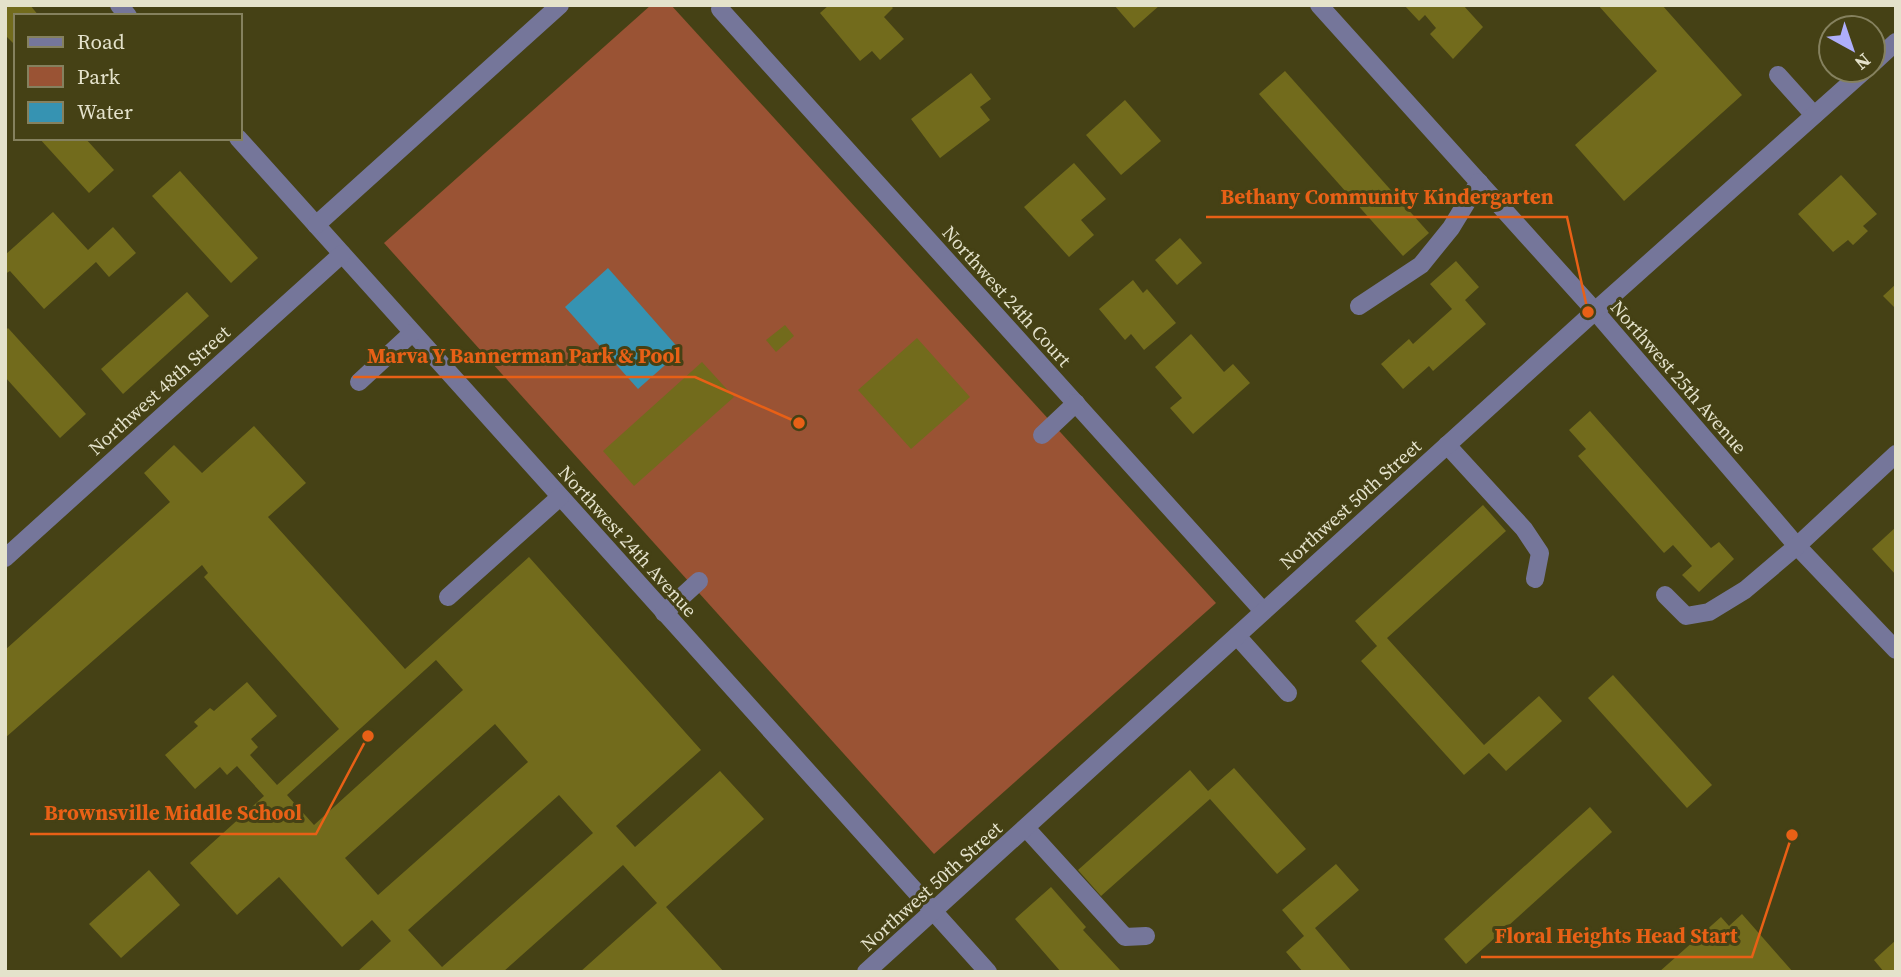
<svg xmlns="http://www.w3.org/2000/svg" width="1901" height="977" font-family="'Source Serif 4',serif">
<rect width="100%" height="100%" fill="#454115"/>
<polygon fill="#9a5334" points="651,5 671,5 1216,603 934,854 384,243"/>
<polygon fill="#3693b2" points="608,268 681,351 638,389 565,307"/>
<g fill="#726b1c" fill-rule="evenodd">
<polygon points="5,5 30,5 39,16 16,16 16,41 13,43 5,35"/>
<polygon points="829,5 890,5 893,8 884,17 904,39 880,60 872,51 860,61 820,13"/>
<polygon points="1114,5 1160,5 1134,28"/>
<polygon points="1404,5 1463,5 1483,27 1453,59 1430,34 1436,28 1425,15 1419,21"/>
<polygon points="1598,5 1662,5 1742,95 1624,201 1575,145 1657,71"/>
<polygon points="1285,71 1429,233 1403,256 1259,94"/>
<polygon points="971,73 991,99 980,107 990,120 940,158 911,119"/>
<polygon points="1125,100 1161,141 1121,175 1086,135"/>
<polygon points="39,138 85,138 114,170 89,193"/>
<polygon points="1074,163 1106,199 1081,220 1094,235 1069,257 1024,207"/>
<polygon points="180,171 258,258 231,283 152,196"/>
<polygon points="1841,175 1877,214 1863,226 1868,231 1853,245 1848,240 1833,252 1798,214"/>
<polygon points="53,212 88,250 113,227 136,253 109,277 96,262 44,309 10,271 5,274 5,255"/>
<polygon points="1180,238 1202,263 1177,285 1155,260"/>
<polygon points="1456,261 1479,287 1465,300 1486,324 1433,371 1429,366 1403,389 1381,364 1409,339 1413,344 1452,309 1430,284"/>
<polygon points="1133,280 1143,293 1147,289 1176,323 1144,350 1131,334 1125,340 1099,309"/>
<polygon points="1896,284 1896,309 1883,296"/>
<polygon points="187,292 209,316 123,394 101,369"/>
<polygon points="785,325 794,336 776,352 766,340"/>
<polygon points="8,328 86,414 60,438 5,377 5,331"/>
<polygon points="1191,334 1224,372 1233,364 1250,383 1193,434 1170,408 1182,398 1155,367"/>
<polygon points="917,338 970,397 911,449 858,390"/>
<polygon points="702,362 734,397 634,486 603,451"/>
<polygon points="1590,411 1711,548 1719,542 1734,559 1699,592 1682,575 1692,566 1673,545 1664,553 1578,456 1586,449 1569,430"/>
<path d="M254,426L306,483L268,517L405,669L529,557L701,750L616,826L635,847L720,771L764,819L666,907L724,972H580L657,903L623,865L503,972H357L391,941L372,920L342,947L279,877L237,915L190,863L264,796L237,766L227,775L220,767L195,789L165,755L198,726L194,722L210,708L214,711L247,682L277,716L251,739L258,747L250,755L277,785L339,729L204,577L208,573L202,565L5,738V650L170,502L144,473L174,445L202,473ZM436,660L463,690L314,825L287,795ZM495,724L528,762L378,895L345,858ZM559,795L593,833L442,967L408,930Z"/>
<polygon points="1483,505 1506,531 1387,638 1484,745 1539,696 1562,721 1506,771 1489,753 1464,775 1361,661 1377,646 1355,621"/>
<polygon points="1896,527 1896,575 1872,549"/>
<polygon points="1613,675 1712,785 1687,808 1588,698"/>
<polygon points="1234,768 1306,849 1277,874 1210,799 1101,896 1078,870 1190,770 1208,791"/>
<polygon points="1590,807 1612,832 1466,964 1444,939"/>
<polygon points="1336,864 1359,890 1315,928 1352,972 1303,972 1286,952 1304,936 1282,910"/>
<polygon points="149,870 180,905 121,958 89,924"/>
<polygon points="1051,887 1086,927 1083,930 1120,970 1117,972 1061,972 1015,919"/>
<polygon points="1742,914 1793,972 1659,972 1721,917 1729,926"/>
<polygon points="1896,940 1896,972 1884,972 1874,960"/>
</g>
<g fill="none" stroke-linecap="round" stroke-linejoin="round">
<g stroke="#75769a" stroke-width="18">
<polyline points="119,5 128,16"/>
<polyline points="1319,5 1595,311 1797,546 1896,650"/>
<polyline points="720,9 1263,611"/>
<polyline points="1873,63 1896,42"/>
<polyline points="1778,75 1814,115"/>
<polyline points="238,138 988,972"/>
<polyline points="316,225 560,5"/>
<polyline points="1359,306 1421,265 1451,228 1479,182"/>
<polyline points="359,382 412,333"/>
<polyline points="1042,435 1076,403"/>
<polyline points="1447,445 1524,529 1540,553 1535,579"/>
<polyline points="5,558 342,254"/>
<polyline points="1665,595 1686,616 1709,612 1745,590 1797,546 1896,454"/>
<polyline points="448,597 560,497"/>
<polyline points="664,613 699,581"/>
<polyline points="1237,636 1288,693"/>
<polyline points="1026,828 1125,937 1146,936"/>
<polyline points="866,972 1595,311 1865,70"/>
</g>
</g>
<g text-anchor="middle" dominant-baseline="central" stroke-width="6" stroke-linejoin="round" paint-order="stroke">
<g font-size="19" fill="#e4e2cb" stroke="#454115">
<text transform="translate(1007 296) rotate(48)">Northwest 24th Court</text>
<text transform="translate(1679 377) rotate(49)">Northwest 25th Avenue</text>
<text transform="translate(159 390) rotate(-42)">Northwest 48th Street</text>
<text transform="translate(1350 504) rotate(-42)">Northwest 50th Street</text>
<text transform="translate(628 541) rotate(48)">Northwest 24th Avenue</text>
<text transform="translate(931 886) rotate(-42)">Northwest 50th Street</text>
</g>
</g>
<path fill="none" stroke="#e86016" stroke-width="2.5" d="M1588 312L1567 217H1206M799 423L695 377H353M368 736L316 834H30M1792 835L1752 957H1481"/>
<g fill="#e86016" stroke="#454115" stroke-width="2.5">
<circle cx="1588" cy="312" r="7"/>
<circle cx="799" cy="423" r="7"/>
<circle cx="368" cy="736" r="7"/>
<circle cx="1792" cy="835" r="7"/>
</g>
<g font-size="21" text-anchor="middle" font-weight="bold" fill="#e86016" stroke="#454115" stroke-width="6" stroke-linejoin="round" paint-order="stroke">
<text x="1387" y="204">Bethany Community Kindergarten</text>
<text x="524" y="363">Marva Y Bannerman Park &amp; Pool</text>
<text x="173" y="820">Brownsville Middle School</text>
<text x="1616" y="943">Floral Heights Head Start</text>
</g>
<rect width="1901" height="977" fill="none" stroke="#e4e2cb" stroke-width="14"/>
<rect x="14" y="14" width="228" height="126" fill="#454115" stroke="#85815e" stroke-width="2"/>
<rect x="28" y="37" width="35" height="10" fill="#75769a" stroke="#85815e" stroke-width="2"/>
<text x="77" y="49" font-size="21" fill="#e4e2cb">Road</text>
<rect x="28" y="66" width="35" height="21" fill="#9a5334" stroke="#85815e" stroke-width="2"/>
<text x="77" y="84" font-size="21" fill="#e4e2cb">Park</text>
<rect x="28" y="102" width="35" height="21" fill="#3693b2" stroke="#85815e" stroke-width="2"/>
<text x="77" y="119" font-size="21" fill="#e4e2cb">Water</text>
<g transform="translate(1852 49) rotate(140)"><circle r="33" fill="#454115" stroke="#85815e" stroke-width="2"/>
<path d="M0-5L12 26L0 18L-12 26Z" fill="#aeaefa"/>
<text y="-10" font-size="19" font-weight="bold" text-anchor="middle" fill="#e4e2cb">N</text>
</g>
</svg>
